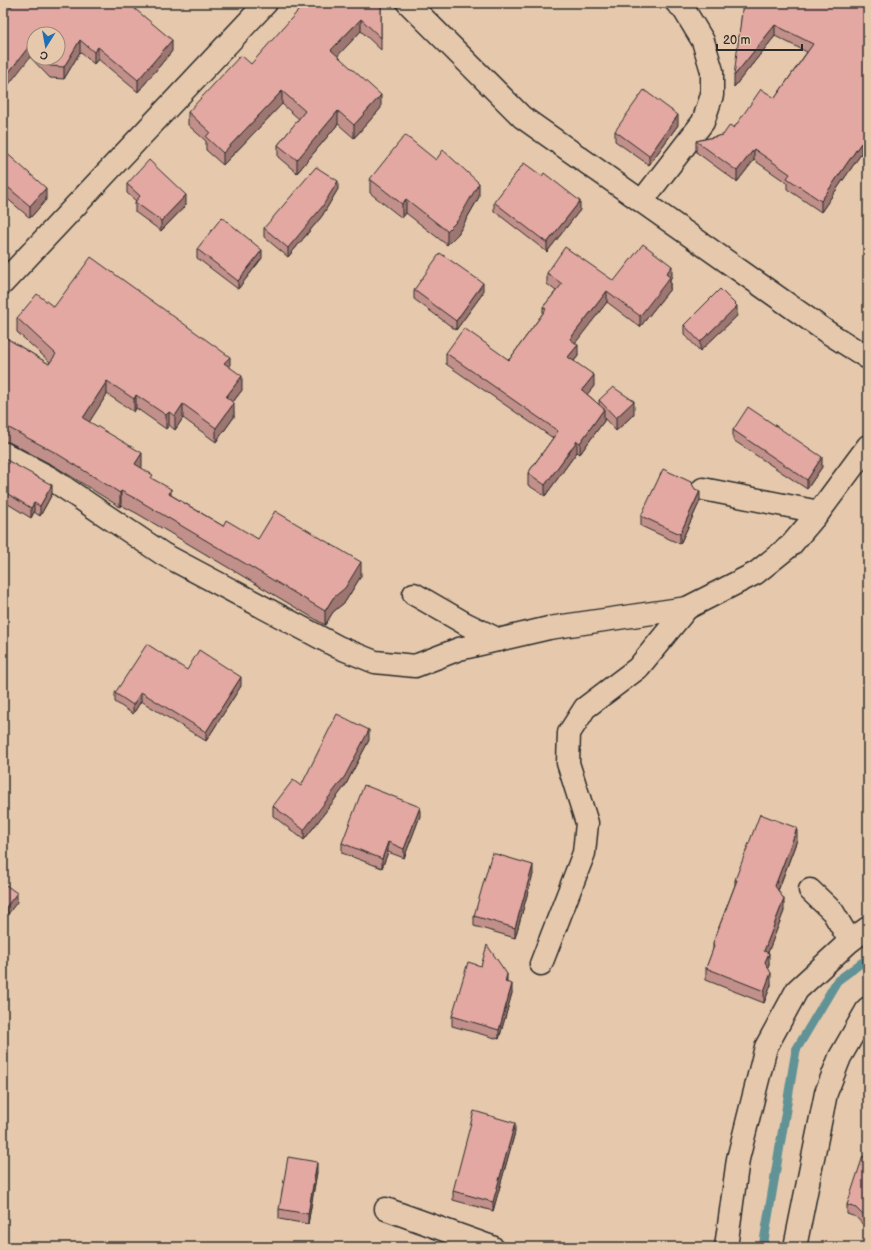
<svg xmlns="http://www.w3.org/2000/svg" width="871" height="1250" font-family="'Balsamiq Sans',sans-serif">
<rect width="100%" height="100%" fill="#e6c9ad"/>
<filter id="ink" filterUnits="userSpaceOnUse"><feTurbulence type="fractalNoise" baseFrequency=".025" numOctaves="2"/><feDisplacementMap in="SourceGraphic" scale="8" xChannelSelector="R" yChannelSelector="G"/><feConvolveMatrix kernelMatrix="1 2 1 2 8 2 1 2 1" color-interpolation-filters="sRGB"/></filter>
<g filter="url(#ink)">
<g fill="none" stroke-linecap="round" stroke-linejoin="round">
<polyline stroke="#619296" stroke-width="9" points="763,1247 796,1050 837,981 868,958"/>
<g stroke="#2b2b2b" stroke-width="25">
<g id="minor">
<polyline points="408,3 522,117 827,332 868,358"/>
<polyline points="642,201 703,122 712,95 712,71 703,41 683,8 677,3"/>
<polyline points="3,283 266,3"/>
<polyline points="3,453 50,478 163,554 338,647 375,662 415,666 459,649 549,628 687,608 756,573 791,545 819,512 868,446"/>
<polyline points="703,489 819,512"/>
<polyline points="414,594 466,624 499,640"/>
<polyline points="810,890 833,912 850,941"/>
<polyline points="541,964 584,853 587,823 568,763 569,733 585,708 638,668 687,608"/>
<polyline points="386,1209 492,1247"/>
<polyline points="726,1247 738,1159 766,1047 797,990 850,941 868,928"/>
<polyline points="795,1247 826,1093 840,1057 868,1008"/>
</g>
</g>
<use href="#minor" stroke="#e6c9ad" stroke-width="22"/>
</g>
<g fill="#c2908a" stroke="#2b2b2b" fill-rule="evenodd">
<path d="M14,3H128L172,51L138,92L98,59L94,64L80,52L64,79L50,78L30,57ZM34,34L58,58H34Z"/>
<polygon points="381,3 381,50 361,31 337,56 381,108 354,138 338,124 297,173 278,157 278,145 299,119 282,104 223,165 206,150 206,141 188,125 188,112 251,64"/>
<polygon points="743,3 868,3 868,161 861,154 821,212 787,189 787,183 754,160 737,182 696,152 696,141 723,135 775,98 807,52 775,36 734,87"/>
<polygon points="678,125 649,165 615,141 615,131"/>
<polygon points="3,150 46,200 30,218 3,195"/>
<polygon points="436,160 479,197 458,234 447,245 406,213 402,218 370,193 370,179"/>
<polygon points="542,176 580,210 547,252 494,211 494,202"/>
<polygon points="127,184 186,205 161,231 135,212 135,202 136,201 127,193"/>
<polygon points="338,189 322,216 288,257 264,237 264,228"/>
<polygon points="197,249 262,258 238,289 197,258"/>
<polygon points="547,273 614,281 672,277 670,279 670,289 640,327 607,302 575,343 578,356 574,361 594,386 587,394 599,405 599,400 634,414 616,431 604,418 604,421 580,454 577,452 545,496 528,485 528,473 553,438 446,364 446,353 509,360 543,313 543,307 556,291 547,284"/>
<polygon points="414,290 483,293 456,330 414,299"/>
<polygon points="54,307 230,367 242,390 233,402 234,417 216,442 183,418 175,430 169,425 166,429 136,408 134,412 107,394 89,422 142,467 141,468 171,495 223,526 258,539 361,576 345,602 333,612 325,625 138,514 121,505 120,507 56,467 9,442 3,442 3,336 49,364 50,362 17,332 17,318"/>
<polygon points="737,316 700,351 684,334 684,325"/>
<polygon points="733,430 822,467 807,489 733,440"/>
<polygon points="3,458 52,494 40,516 34,512 31,518 3,501"/>
<polygon points="700,501 680,544 641,526 641,516"/>
<polygon points="187,670 241,686 206,741 141,701 133,714 115,702 115,693"/>
<polygon points="369,740 345,786 304,840 273,816 273,806 301,786"/>
<polygon points="420,816 404,858 388,852 382,868 342,853 342,843"/>
<polygon points="797,840 778,891 784,911 768,952 769,965 768,967 771,985 764,1003 706,980 706,968 713,950 713,943 735,885 735,880"/>
<polygon points="533,874 515,938 474,926 474,916"/>
<polygon points="507,982 512,993 499,1039 452,1026 452,1016"/>
<polygon points="515,1132 493,1211 453,1200 453,1191"/>
<polygon points="868,1158 868,1228 866,1228 856,1217 847,1214 847,1205"/>
<polygon points="317,1172 308,1224 279,1219 279,1209"/>
</g>
<g fill="#9e7671" stroke="#2b2b2b">
<polygon points="361,19 361,31 331,63 331,50"/>
<polygon points="775,25 775,36 734,87 734,76"/>
<polygon points="80,40 80,52 64,79 64,67"/>
<polygon points="172,40 172,51 138,92 138,80"/>
<polygon points="30,45 30,57 3,92 3,80"/>
<polygon points="98,47 98,59 94,64 94,52"/>
<polygon points="282,91 282,104 223,165 223,153"/>
<polygon points="381,95 381,108 354,138 354,125"/>
<polygon points="338,111 338,124 297,173 297,160"/>
<polygon points="678,115 678,125 649,165 649,156"/>
<polygon points="861,143 861,154 821,212 821,201"/>
<polygon points="754,149 754,160 737,182 737,171"/>
<polygon points="338,181 338,189 322,216 288,257 288,248"/>
<polygon points="479,183 479,197 458,234 447,245 447,231"/>
<polygon points="46,188 46,200 30,218 30,206"/>
<polygon points="186,195 186,205 161,231 161,221"/>
<polygon points="406,199 406,213 402,218 402,204"/>
<polygon points="580,201 580,210 547,252 547,243"/>
<polygon points="262,250 262,258 238,289 238,281"/>
<polygon points="672,266 672,277 670,279 670,289 640,327 640,316 666,274"/>
<polygon points="483,283 483,293 456,330 456,321"/>
<polygon points="607,291 607,302 570,350 570,339"/>
<polygon points="737,306 737,316 700,351 700,342"/>
<polygon points="578,345 578,356 568,368 568,357"/>
<polygon points="230,357 230,370 224,363"/>
<polygon points="594,375 594,386 582,401 582,390"/>
<polygon points="242,376 242,390 226,411 226,397"/>
<polygon points="107,381 107,394 83,432 83,418"/>
<polygon points="136,395 136,408 134,412 134,399"/>
<polygon points="634,401 634,414 616,431 616,418"/>
<polygon points="234,403 234,417 216,442 216,428"/>
<polygon points="183,404 183,418 175,430 175,416"/>
<polygon points="604,409 604,421 580,454 580,443"/>
<polygon points="169,412 169,425 166,429 166,415"/>
<polygon points="577,441 577,452 545,496 545,485"/>
<polygon points="142,453 142,467 135,478 135,464"/>
<polygon points="822,457 822,467 807,489 807,480"/>
<polygon points="52,485 52,494 40,516 40,506"/>
<polygon points="171,489 171,503 169,494"/>
<polygon points="121,491 121,505 120,507 120,493"/>
<polygon points="700,491 700,501 680,544 680,534"/>
<polygon points="34,503 34,512 31,518 31,508"/>
<polygon points="361,562 361,576 345,602 333,612 325,625 325,611 333,598"/>
<polygon points="5,638 5,651 3,653 3,640"/>
<polygon points="241,677 241,686 206,741 206,732"/>
<polygon points="141,692 141,701 133,714 133,705"/>
<polygon points="369,730 369,740 345,786 304,840 304,830"/>
<polygon points="420,807 420,816 404,858 404,849"/>
<polygon points="797,828 797,840 775,898 775,886"/>
<polygon points="388,842 388,852 382,868 382,859"/>
<polygon points="533,865 533,874 515,938 515,928"/>
<polygon points="17,893 17,902 3,921 3,911"/>
<polygon points="784,899 784,911 764,963 764,951"/>
<polygon points="769,953 769,965 765,974 765,962"/>
<polygon points="771,973 771,985 764,1003 764,991"/>
<polygon points="507,974 507,983 505,982"/>
<polygon points="512,984 512,993 499,1039 499,1030"/>
<polygon points="515,1123 515,1132 493,1211 493,1202"/>
<polygon points="317,1162 317,1172 308,1224 308,1214"/>
</g>
<g fill="#e2a8a1" stroke="#2b2b2b">
<polygon points="15,3 128,3 172,40 138,80 98,47 94,52 80,40 64,67 50,66 43,58 58,58 58,34 34,34 34,49 30,45 3,80 3,16"/>
<polygon points="305,3 381,3 381,38 361,19 331,50 381,95 354,125 338,111 297,160 278,145 305,111 282,91 223,153 206,137 210,132 188,112 241,55 251,64"/>
<polygon points="743,3 868,3 868,150 861,143 821,201 787,178 790,174 754,149 737,171 696,141 723,135 730,125 734,128 761,89 775,98 813,44 775,25 734,76"/>
<polygon points="644,90 678,115 649,156 615,131"/>
<polygon points="405,135 436,160 443,150 479,183 458,220 447,231 406,199 402,204 370,179"/>
<polygon points="3,150 46,188 30,206 3,183"/>
<polygon points="149,160 186,195 161,221 135,202 140,196 127,184"/>
<polygon points="524,163 542,176 544,173 580,201 547,243 494,202"/>
<polygon points="316,167 338,181 322,207 288,248 264,228"/>
<polygon points="222,217 262,250 238,281 197,249"/>
<polygon points="643,244 672,266 666,274 670,277 640,316 607,291 570,339 578,345 568,357 594,375 582,390 604,409 580,443 577,441 545,485 528,473 558,431 446,353 464,328 509,360 546,309 543,307 562,284 547,273 565,247 614,281"/>
<polygon points="440,253 483,283 456,321 414,290"/>
<polygon points="91,257 230,357 224,363 242,376 226,397 234,403 216,428 183,404 175,416 169,412 166,415 136,395 134,399 107,381 83,418 142,453 135,464 153,475 151,478 171,489 169,494 223,526 226,520 258,539 275,511 361,562 345,588 333,598 325,611 138,500 121,491 120,493 56,453 9,428 3,428 3,336 49,364 56,354 17,318 37,294 54,307"/>
<polygon points="720,289 737,306 700,342 684,325"/>
<polygon points="613,387 634,401 616,418 599,400"/>
<polygon points="748,407 822,457 807,480 733,430"/>
<polygon points="3,458 52,485 40,506 34,503 31,508 3,491"/>
<polygon points="663,469 691,482 695,489 700,491 680,534 641,516"/>
<polygon points="147,644 187,670 199,650 241,677 206,732 141,692 133,705 115,693"/>
<polygon points="337,714 369,730 345,776 304,830 273,806 293,780 301,786"/>
<polygon points="364,785 420,807 404,849 388,842 382,859 342,843"/>
<polygon points="760,814 797,828 775,886 784,899 764,951 769,953 765,962 771,973 764,991 706,968 714,946 713,943 737,880 735,880"/>
<polygon points="492,853 533,865 515,928 474,916"/>
<polygon points="3,883 17,893 3,911"/>
<polygon points="487,945 507,974 505,982 512,984 499,1030 452,1016 468,962 481,966"/>
<polygon points="474,1111 515,1123 493,1202 453,1191"/>
<polygon points="863,1156 868,1158 868,1219 866,1218 856,1208 847,1205"/>
<polygon points="288,1157 317,1162 308,1214 279,1209"/>
</g>
</g>
<rect width="871" height="1250" fill="none" stroke="#e6c9ad" stroke-width="16"/>
<rect x="8" y="8" width="855" height="1234" fill="none" stroke="#2b2b2b" stroke-width="1.5" filter="url(#ink)"/>
<g transform="translate(46 46) rotate(191)"><circle r="19" fill="#e6c9ad" stroke="#9b8a79"/>
<path d="M0-3L7 15L0 10L-7 15Z" fill="#1f6fb2"/>
<text y="-6" font-size="11" font-weight="bold" text-anchor="middle" fill="#2b2b2b">С</text>
</g>
<path d="M717 44v6h85v-6" fill="none" stroke="#2b2b2b" stroke-width="2"/>
<text x="723" y="44" font-size="12" fill="#2b2b2b" stroke="#e6c9ad" stroke-width="3" paint-order="stroke">20 m</text>
</svg>
